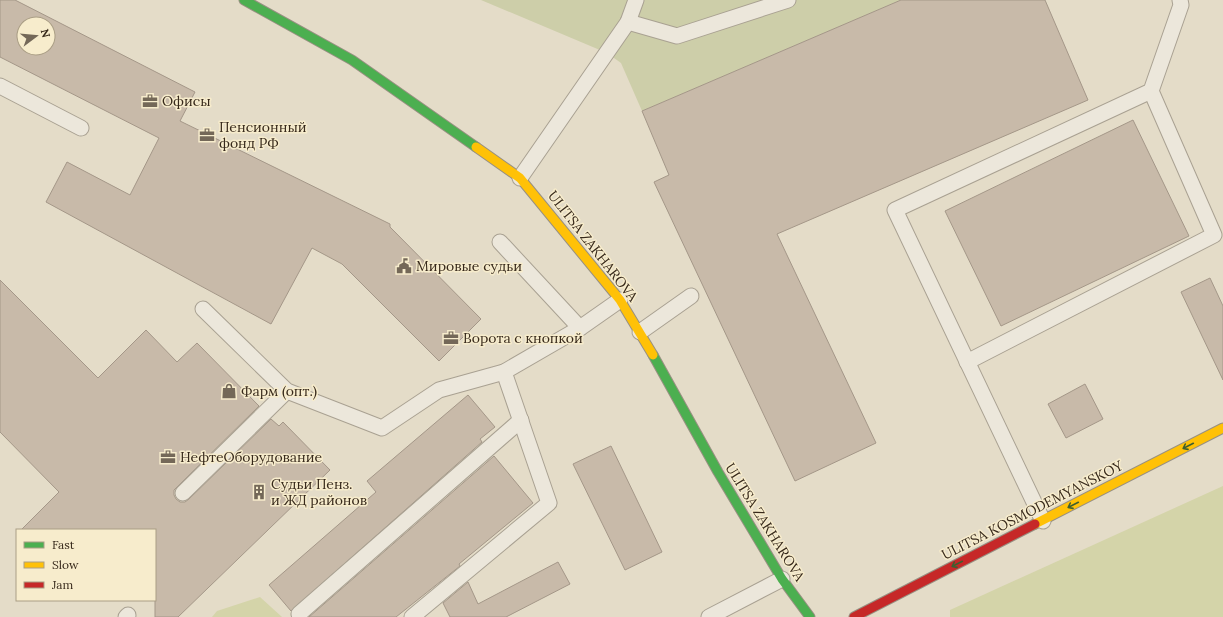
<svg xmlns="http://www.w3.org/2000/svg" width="1223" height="617" font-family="Lora,serif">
<rect width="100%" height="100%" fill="#e4dcc8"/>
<g fill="#d4d4a9">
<polygon points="1223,486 1223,617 950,617 950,610"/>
<polygon points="260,597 282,617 212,617 217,611"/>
</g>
<polygon fill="#cdcea9" points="481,0 901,0 642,111 621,63 607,53"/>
<g fill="#c8baa9" stroke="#a49788" fill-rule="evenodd">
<path d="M0,0H15L195,92L180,121L390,224V227L481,319L439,361L342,264L312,248L271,324L46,202L67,162L130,195L159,138L0,57ZM24,24H48V48H24Z"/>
<polygon points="901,0 1045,0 1088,100 777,234 876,443 795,481 654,182 669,175 642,111"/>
<polygon points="1133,120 1189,236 1001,326 945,211"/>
<polygon points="1210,278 1223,306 1223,380 1181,292"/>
<polygon points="0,280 98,378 146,330 177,362 197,343 259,406 177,487 174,490 174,495 176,499 180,502 185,502 189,499 271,419 279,426 283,422 330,470 178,617 155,617 155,530 21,530 59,492 0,432"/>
<polygon points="1085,384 1103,419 1066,438 1048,404"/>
<polygon points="468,395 495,427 480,439 482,442 291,611 269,585 376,492 367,481"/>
<polygon points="611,446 662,552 625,570 573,464"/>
<polygon points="494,456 533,503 459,564 460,566 396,617 309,617"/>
<polygon points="558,562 570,584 506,617 450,617 443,603 468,582 478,604"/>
</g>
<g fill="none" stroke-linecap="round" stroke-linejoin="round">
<g stroke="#a9a192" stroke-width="17">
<g id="lane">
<polyline points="628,22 677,36 788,0"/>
<polyline points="0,86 81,128"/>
<polyline points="520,178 628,22 636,0"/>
<polyline points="500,242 580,328"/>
<polyline points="203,309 287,391 382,428 439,390 504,372"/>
<polyline points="640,332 691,296"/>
<polyline points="967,362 1214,235 1151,91"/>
<polyline points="183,493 287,391"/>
<polyline points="1043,521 895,210 1151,91 1181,5 1180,0"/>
<polyline points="299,614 521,420"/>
<polyline points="126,617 128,615"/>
<polyline points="412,617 549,503 504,372 580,328 620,300"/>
<polyline points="709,617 782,579"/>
</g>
</g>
<g stroke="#989082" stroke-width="11">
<g id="fast">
<polyline points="244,0 352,60 476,147"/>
<polyline points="653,355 718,472 782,579 810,617"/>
</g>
</g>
<g stroke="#989082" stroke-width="11">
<g id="slow">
<polyline points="476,147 520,178 620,300 653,355"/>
<polyline points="1035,524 1223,428"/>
</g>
</g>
<g stroke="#989082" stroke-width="11">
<polyline id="jam" points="854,617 1035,524"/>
</g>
<use href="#lane" stroke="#ece7db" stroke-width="15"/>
<use href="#fast" stroke="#4caf50" stroke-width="9"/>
<use href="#slow" stroke="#ffc107" stroke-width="9"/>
<use href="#jam" stroke="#c62828" stroke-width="9"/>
</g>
<defs><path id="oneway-shaft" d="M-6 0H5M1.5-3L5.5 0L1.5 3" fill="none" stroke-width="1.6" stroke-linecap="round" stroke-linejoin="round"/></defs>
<g stroke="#3f5f30">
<use href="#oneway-shaft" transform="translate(1188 446) rotate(153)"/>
<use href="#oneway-shaft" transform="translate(1073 505) rotate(153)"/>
<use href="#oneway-shaft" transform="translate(957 564) rotate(153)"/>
</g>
<defs>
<g id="office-bare" transform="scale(1.2)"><path d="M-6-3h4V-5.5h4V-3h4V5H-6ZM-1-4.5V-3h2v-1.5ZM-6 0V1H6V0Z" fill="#746858" stroke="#f7eccc" stroke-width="2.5" paint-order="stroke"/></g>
<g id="civic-bare" transform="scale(1.2)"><path d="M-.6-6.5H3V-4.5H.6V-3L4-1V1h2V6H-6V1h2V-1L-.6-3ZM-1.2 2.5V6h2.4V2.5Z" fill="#746858" stroke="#f7eccc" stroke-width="2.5" paint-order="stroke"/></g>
<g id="shop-bare" transform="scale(1.2)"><path d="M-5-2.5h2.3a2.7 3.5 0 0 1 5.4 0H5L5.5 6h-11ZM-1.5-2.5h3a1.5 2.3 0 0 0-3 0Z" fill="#746858" stroke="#f7eccc" stroke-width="2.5" paint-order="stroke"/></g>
<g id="building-bare" transform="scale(1.2)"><path d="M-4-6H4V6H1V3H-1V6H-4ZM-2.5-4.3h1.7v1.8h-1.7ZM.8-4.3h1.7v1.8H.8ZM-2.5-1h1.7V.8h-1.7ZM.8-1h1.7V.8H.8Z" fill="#746858" stroke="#f7eccc" stroke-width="2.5" paint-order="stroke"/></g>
</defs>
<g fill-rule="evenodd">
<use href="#office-bare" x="150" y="101"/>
<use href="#office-bare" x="207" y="135"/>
<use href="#civic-bare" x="404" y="266"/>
<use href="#office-bare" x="451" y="338"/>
<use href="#shop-bare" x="229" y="391"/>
<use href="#office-bare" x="168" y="457"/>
<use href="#building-bare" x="259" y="492"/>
</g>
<g text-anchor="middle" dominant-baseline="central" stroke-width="3" stroke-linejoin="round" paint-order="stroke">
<g font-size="14" fill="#37291b" stroke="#f7eccc" text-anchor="start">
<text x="162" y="101">Офисы</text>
<text x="219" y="127">Пенсионный<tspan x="219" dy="16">фонд РФ</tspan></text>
<text x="416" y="266">Мировые судьи</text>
<text x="463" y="338">Ворота с кнопкой</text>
<text x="241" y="391">Фарм (опт.)</text>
<text x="180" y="457">НефтеОборудование</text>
<text x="271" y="484">Судьи Пенз.<tspan x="271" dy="16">и ЖД районов</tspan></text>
</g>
<g font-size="14" fill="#37291b" stroke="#f7eccc">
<text transform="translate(593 246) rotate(52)">ULITSA ZAKHAROVA</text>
<text transform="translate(1032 510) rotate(-27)">ULITSA KOSMODEMYANSKOY</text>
<text transform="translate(765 522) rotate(58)">ULITSA ZAKHAROVA</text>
</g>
</g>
<rect x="16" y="529" width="140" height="72" fill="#f7eccc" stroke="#aa9e85"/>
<rect x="24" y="542" width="20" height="6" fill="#4caf50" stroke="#aa9e85"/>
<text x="52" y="549" font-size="12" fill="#37291b">Fast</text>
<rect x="24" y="562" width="20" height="6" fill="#ffc107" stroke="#aa9e85"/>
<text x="52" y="569" font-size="12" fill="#37291b">Slow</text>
<rect x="24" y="582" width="20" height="6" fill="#c62828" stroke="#aa9e85"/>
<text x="52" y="589" font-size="12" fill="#37291b">Jam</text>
<g transform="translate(36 36) rotate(74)"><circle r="19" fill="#f7eccc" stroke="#aa9e85"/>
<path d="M0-3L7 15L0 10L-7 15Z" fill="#746858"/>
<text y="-6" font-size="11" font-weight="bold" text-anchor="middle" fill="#37291b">N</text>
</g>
</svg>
